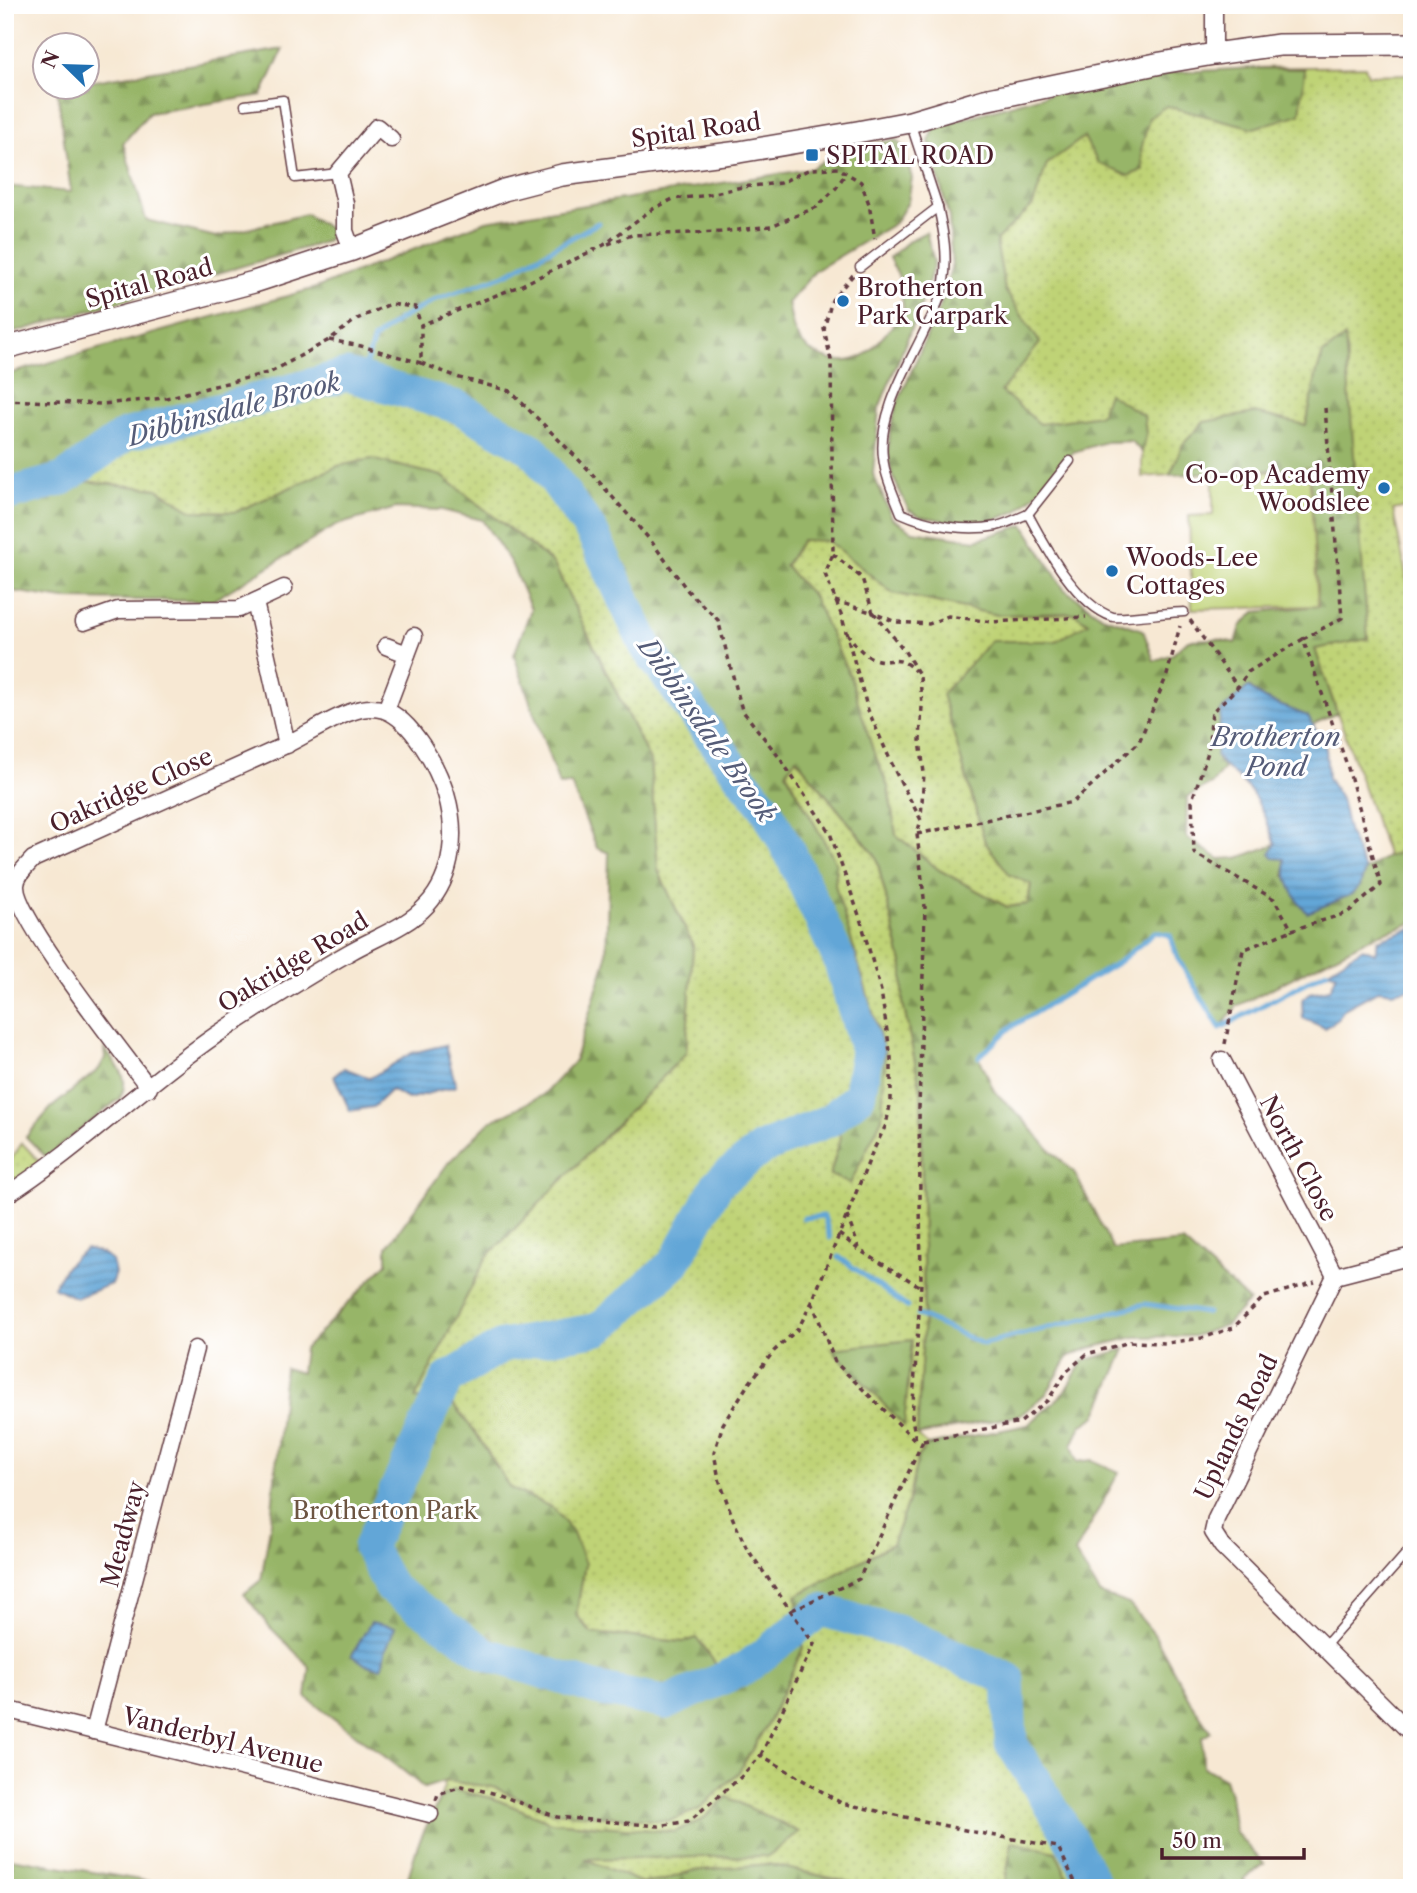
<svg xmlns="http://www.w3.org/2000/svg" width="1417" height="1893" font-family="'Libre Caslon Text',serif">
<defs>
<pattern id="grass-dots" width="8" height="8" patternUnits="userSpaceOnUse" patternTransform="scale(1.75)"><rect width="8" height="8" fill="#bfd376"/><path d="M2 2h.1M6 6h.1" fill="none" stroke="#a6b566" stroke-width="1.8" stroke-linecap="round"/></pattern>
<pattern id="forest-firs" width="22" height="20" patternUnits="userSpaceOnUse" patternTransform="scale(1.75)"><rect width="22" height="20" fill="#97b567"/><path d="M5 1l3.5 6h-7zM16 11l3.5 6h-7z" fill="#7d9355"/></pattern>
<pattern id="water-rules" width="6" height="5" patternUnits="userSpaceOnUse" patternTransform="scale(1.75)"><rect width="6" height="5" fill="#62a6d7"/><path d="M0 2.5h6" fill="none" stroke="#5387af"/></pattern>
</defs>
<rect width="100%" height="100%" fill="#fff"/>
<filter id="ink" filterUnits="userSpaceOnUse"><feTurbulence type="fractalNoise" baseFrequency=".0143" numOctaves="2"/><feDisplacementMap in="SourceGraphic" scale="14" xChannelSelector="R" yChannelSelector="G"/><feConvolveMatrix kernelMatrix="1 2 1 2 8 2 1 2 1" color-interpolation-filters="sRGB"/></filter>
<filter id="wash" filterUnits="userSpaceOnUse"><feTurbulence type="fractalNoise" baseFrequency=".00686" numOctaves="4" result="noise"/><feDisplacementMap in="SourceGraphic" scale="28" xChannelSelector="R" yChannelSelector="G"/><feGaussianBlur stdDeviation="1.57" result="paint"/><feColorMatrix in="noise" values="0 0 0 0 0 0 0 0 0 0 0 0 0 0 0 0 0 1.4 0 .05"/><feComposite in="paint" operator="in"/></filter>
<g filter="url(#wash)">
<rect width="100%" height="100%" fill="#f7e8d3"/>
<g fill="url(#grass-dots)" stroke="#847950" stroke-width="2">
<polygon points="1365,66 1368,75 1412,74 1412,506 1393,510 1412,604 1411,923 1315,649 1368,639 1323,354 1317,372 1306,426 1254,413 1183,444 1170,475 1142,477 1142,452 1131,441 1105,442 1072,452 1043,487 1017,511 992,521 963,524 909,510 892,475 888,452 890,431 897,404 942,302 952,265 949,217 929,141 936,126 1253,68"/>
<polygon points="347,375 458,407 533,450 592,532 646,647 736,771 765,807 791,855 839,959 867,1053 859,1096 841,1137 830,1175 882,1118 835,885 836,863 786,772 796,758 876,856 903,967 903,1003 921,1091 924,1316 917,1435 928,1445 918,1456 908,1502 892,1544 796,1596 801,1625 821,1610 900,1632 1008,1679 1011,1743 1059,1819 1097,1888 1072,1888 1056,1852 1012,1842 1004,1888 875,1888 768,1864 692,1871 662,1881 642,1883 583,1858 768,1856 727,1797 702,1820 674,1832 551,1822 492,1798 453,1790 440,1798 446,1781 493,1787 552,1812 698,1810 738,1773 769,1721 803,1648 800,1627 746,1668 725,1678 683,1642 592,1633 576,1615 585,1564 553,1508 510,1488 475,1432 414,1400 486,1258 686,1053 693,946 658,870 650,761 553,563 442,476 282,492 236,512 193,511 157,489 63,479 125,435"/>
<polygon points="802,540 827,540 893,593 998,615 1074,613 1089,623 1056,641 991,641 974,799 985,842 1031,883 1028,904 1007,907 939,870 896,835 888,787 873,750 785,566"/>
<polygon points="22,1143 41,1163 5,1188 5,1169"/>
</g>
<g fill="url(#forest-firs)" stroke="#706a49" stroke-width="2" fill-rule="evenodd">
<polygon points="283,49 262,95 149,113 123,143 146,220 216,237 306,214 330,229 328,240 318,244 16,332 5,330 5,186 71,192 57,88 88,88 88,82"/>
<polygon points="1253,68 1305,69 1300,114 1254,128 1166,106 1149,118 1141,150 1143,170 1128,176 1098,163 1084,137 1047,164 1033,205 996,240 1005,290 1040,343 1001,391 1040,424 1100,415 1108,393 1144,416 1146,434 1142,452 1131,441 1105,442 1073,452 1043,487 1017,511 992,521 963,524 920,516 909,510 892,475 888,452 890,431 897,404 942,302 952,265 949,217 929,141 936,126 1064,90 1165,73"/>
<path d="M896,140L903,147L912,178L908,202L895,223L815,271L788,303C790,311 791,322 794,330C804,355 839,369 863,356C876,348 893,324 904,312L899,277L889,258L910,240L926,232L934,262L925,295L879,408L873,474L892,518L913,531L976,540L1024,525L1064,589L1102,616L1143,630L1154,661L1173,654L1188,640L1217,639L1236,643L1241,626L1255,612L1318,606L1309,468L1170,475L1183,444L1204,422L1254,413L1306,425L1317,372L1323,354L1345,337L1368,639L1315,649L1337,713L1312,725L1308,716L1264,699L1249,687L1216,756L1224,768L1213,783L1187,797L1186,837L1219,859L1238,858L1276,844L1285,859V876L1360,886L1365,870L1387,857L1412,848V923L1374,936L1237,1006L1220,1028L1178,959L1170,935L1155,932L1120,961L1011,1027L979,1057L994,1091L1023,1119L1049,1149L1074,1172L1113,1249L1183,1242L1249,1301L1226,1325L1194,1336L1135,1337L1090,1348L1069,1356L1046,1394L1021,1415L917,1435L924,1316L921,1091L903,1003V967L876,856L796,758L786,772L836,863L835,885L885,1053L882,1118L850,1184L830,1175L841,1137L830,1120L859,1096L867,1054L839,959L791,855L765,807L736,771L646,647L592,532L533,450L458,407L347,375L125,435L64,479L157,489L193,511L236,512L338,466L371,459L442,476L553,563L650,761L658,870L693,946L686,1053L486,1258L415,1399L451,1402L475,1432L510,1488L553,1508L572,1531L585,1564L576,1615L591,1633L683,1642L697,1638L725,1677L746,1668L801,1626L796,1596L892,1544L908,1502L918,1456L928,1445L1028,1425L1063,1394L1083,1361L1125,1349L1096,1416L1081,1426L1072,1445L1077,1462L1092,1460L1119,1472L1075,1553L1100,1594L1129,1604L1154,1634L1189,1699L1211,1732L1202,1738L1203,1767L1225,1779L1230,1795L1235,1832L1264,1864L1243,1880L1250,1888H1097L1059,1819L1011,1743L1008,1679L900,1632L821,1610L801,1626L803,1648L769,1721L738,1773L698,1810L669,1821L552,1812L493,1787L446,1781L424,1788C387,1755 345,1729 306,1697L310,1667L270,1627L244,1594L261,1580L271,1521L285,1368L301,1373L304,1349L387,1263V1247L449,1162L490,1122L543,1095L574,1062L606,960L609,853L597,848L571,784L559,785L514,655L531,609L511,563L482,520L442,510L396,508L337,525L212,601L64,599L5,590V375L316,288L486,221L810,169L845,148ZM802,540L828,541L893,593L998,615L1074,613L1088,623L1056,641H991L942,694L985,842L1010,875L1031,884L1028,904L1007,907L939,870L896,835L888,787L873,750L850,676L813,596L785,566Z"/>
<path d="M104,1048C116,1066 132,1076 120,1098L46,1157L26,1137L51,1108L99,1069L105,1058Z"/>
<polygon points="912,1340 904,1426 832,1349"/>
<polygon points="453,1790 492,1798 551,1822 674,1832 702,1820 727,1797 799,1832 768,1856 585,1859 642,1883 662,1881 692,1871 768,1864 875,1888 405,1888 418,1844 440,1798"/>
<polygon points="1012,1842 1056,1852 1072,1888 1004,1888"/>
<polygon points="5,1857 187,1888 5,1888"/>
</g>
<polygon fill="#bfd376" stroke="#847950" stroke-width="2" points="1309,468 1318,606 1192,609 1189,516 1213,515 1213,477"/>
<g fill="url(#water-rules)" stroke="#566281" stroke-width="2">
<path d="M1248,687L1264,699L1308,716L1326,748L1328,778L1341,799L1349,834L1365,870L1360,886L1351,895L1307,913C1293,895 1285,882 1285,859L1274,858L1270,853L1276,844C1268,825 1261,804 1248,788C1238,776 1225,770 1216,756L1221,711Z"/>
<polygon points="1412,928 1412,988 1392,992 1379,990 1344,1009 1337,1020 1325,1028 1303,1018 1302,1000 1310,993 1330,989 1337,974 1327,971 1363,948 1375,953 1378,940"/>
<polygon points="445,1045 456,1086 408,1099 391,1090 373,1107 350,1111 334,1076 344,1068 370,1078 412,1053"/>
<path d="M86,1249L103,1254L112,1261L115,1273L111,1284L76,1298L53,1287C63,1270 69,1260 86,1249Z"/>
<polygon points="371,1622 395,1627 385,1652 382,1668 366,1665 352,1655"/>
</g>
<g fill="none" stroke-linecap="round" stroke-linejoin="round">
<g stroke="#62a6d7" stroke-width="5">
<polyline points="361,379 374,339 400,319 437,299 507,274 598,223"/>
<polyline points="979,1057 1011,1027 1120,961 1155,932 1170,935 1178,959 1220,1028 1327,971"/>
<polyline points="803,1218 824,1216 830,1238"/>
<polyline points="839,1257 907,1307"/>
<polyline points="918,1315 983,1344 1145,1304 1207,1313"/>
</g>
<polyline stroke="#62a6d7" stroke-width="33" points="5,495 63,479 125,435 347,375 458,407 533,450 592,532 646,647 736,771 765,807 791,855 839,959 867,1053 859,1096 830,1120 761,1149 718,1183 674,1263 599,1329 502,1346 447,1379 369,1547 391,1588 486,1654 597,1689 667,1703 746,1668 821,1610 900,1632 1008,1679 1011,1743 1059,1819 1097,1888"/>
</g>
</g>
<g filter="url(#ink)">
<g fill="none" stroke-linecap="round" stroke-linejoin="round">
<g stroke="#643d44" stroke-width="11">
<g id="lane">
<polyline points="245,105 283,100 295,178 338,173"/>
<path d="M938,207C944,234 948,254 944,282C941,301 930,319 922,336C905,371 878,417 883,457C885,477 894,495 901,513C930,526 966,532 997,526C1008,523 1018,518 1028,514C1045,546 1076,605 1113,617C1121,619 1171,612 1184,612"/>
<polyline points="860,267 938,207 910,122"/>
<polyline points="1028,514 1070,461"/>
<polyline points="1324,1647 1412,1547"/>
</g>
</g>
<g stroke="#643d44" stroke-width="19">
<g id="street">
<polyline points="1214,54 1214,5"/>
<polyline points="352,250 345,231 345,203 338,173 377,127 391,139"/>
<polyline points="255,602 287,745"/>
<polyline points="84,622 118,610 239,609 284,588"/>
<polyline points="386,646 407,654"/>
<polyline points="386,710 414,636"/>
<polyline points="1222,1060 1335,1276"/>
<path d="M5,1196C80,1148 143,1085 216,1035C260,1006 304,978 350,952C376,937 407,927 427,905C454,876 457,830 446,794C437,767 412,719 384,710C372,706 362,708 351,712C325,721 301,739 275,750C195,786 114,822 33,859C26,867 17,874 16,885C14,917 125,1055 149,1088"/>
<polyline points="1335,1276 1216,1519 1213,1532 1222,1546 1412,1734"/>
<polyline points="1335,1276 1412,1256"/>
<polyline points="5,1709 430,1814"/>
<polyline points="94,1731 195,1349"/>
</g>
</g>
<g stroke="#643d44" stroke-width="24">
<polyline id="secondary" points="5,348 254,282 352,250 504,190 562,175 739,152 857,132 910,122 984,100 1161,63 1214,54 1279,45 1412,44"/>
</g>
<g stroke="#643d44" stroke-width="3.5" stroke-dasharray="5 5" stroke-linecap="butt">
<polyline points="608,244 632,235 721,232 771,226 817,207 836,188 846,173"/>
<polyline points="853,275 832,300 824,329 831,360 833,554 825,574 841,614 868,710 896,773 921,820 917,834 925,907 919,1108 921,1283 912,1417 916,1441"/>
<polyline points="329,340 361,346 421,363"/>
<polyline points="5,400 101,404 166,398 271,372 329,340 357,319 390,304 415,307 421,325"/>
<polyline points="833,554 862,578 873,613 896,622 929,624 948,616 992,622 1086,617"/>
<polyline points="835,601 874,613 904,650 920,676 922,706 920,740 924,773 921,817"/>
<polyline points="1190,620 1238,687 1212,712 1208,752 1192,800 1194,853 1274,899 1292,930 1347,913 1381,885 1348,768 1303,639 1248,672 1238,687"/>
<path d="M847,633C854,643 861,653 872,658C890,666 897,652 915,671"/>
<polyline points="1303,639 1342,618 1325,408"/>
<polyline points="917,834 1073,802 1139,742 1167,675 1180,626"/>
<polyline points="1225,1044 1243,950 1292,930"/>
<polyline points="847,1216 859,1248"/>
<polyline points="839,1234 859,1250 921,1287"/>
<polyline points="812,1302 835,1362 915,1440"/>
<polyline points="923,1441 1021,1422 1048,1400 1067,1371 1087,1354 1130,1342 1167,1343 1202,1338 1233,1328 1264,1297 1315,1282"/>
<polyline points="792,1610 859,1579 923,1441"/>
<polyline points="761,1755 814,1644 746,1547 733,1519 719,1479 714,1453 723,1424 747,1386 774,1351 798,1329 812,1302 872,1153 886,1125 891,1100 891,1058 881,991 860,918 830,833 779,757 742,710 718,620 688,591 651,541 587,468 510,391 460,378 421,363 421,325 522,285 604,245 651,210 673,199 701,196 742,187 780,183 810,169 838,168 861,182 869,204 875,239"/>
<polyline points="436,1800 438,1794 462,1786 497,1794 557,1817 659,1826 689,1821 741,1777 761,1755 841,1803 974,1832 1058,1847 1078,1888"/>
</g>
<use href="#lane" stroke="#fff" stroke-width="8"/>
<use href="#street" stroke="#fff" stroke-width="16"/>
<use href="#secondary" stroke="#fff" stroke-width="21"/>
</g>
</g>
<g fill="#1f6fb2" stroke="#fff" stroke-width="2.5">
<rect x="805" y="148" width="14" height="14" rx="3.5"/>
<circle cx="843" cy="301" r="7"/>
<circle cx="1384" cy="488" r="7"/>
<circle cx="1112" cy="571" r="7"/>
</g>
<g text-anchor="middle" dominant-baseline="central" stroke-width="6" stroke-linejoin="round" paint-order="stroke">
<g font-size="24" fill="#4a1f2b" stroke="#fff">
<text transform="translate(696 130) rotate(-8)">Spital Road</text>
<text transform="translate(149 283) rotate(-15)">Spital Road</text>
<text transform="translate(131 790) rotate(-24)">Oakridge Close</text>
<text transform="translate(293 962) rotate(-31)">Oakridge Road</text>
<text transform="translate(1299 1158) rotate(62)">North Close</text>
<text transform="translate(1236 1427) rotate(-64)">Uplands Road</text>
<text transform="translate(123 1534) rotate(-75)">Meadway</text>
<text transform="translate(223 1740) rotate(14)">Vanderbyl Avenue</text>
</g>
<g font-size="24" fill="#4a1f2b" stroke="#fff" text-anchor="start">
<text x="826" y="155">SPITAL ROAD</text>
<text x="857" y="287">Brotherton<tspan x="857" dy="28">Park Carpark</tspan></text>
<text x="1370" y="474" text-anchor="end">Co-op Academy<tspan x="1370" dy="28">Woodslee</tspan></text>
<text x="1126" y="557">Woods-Lee<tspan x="1126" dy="28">Cottages</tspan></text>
</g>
<g font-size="24" fill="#6d5542" stroke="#fff">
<text x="385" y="1510">Brotherton Park</text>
</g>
<g font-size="26" font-style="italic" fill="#555c78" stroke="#fff">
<text transform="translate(234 409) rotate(-15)">Dibbinsdale Brook</text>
<text transform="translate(707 730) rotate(55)">Dibbinsdale Brook</text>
<text x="1276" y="737">Brotherton<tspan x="1276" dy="30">Pond</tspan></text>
</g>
</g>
<rect width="1417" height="1893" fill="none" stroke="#fff" stroke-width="28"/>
<g transform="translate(66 66) rotate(293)"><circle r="33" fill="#ffffff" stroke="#b7a5aa" stroke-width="2"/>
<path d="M0-5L12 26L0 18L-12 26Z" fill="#1f6fb2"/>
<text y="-10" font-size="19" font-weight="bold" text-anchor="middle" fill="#4a1f2b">N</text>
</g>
<path d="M1162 1848v10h142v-10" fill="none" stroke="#4a1f2b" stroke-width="3.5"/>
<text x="1172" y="1848" font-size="21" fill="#4a1f2b" stroke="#ffffff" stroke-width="5" paint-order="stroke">50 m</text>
</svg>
